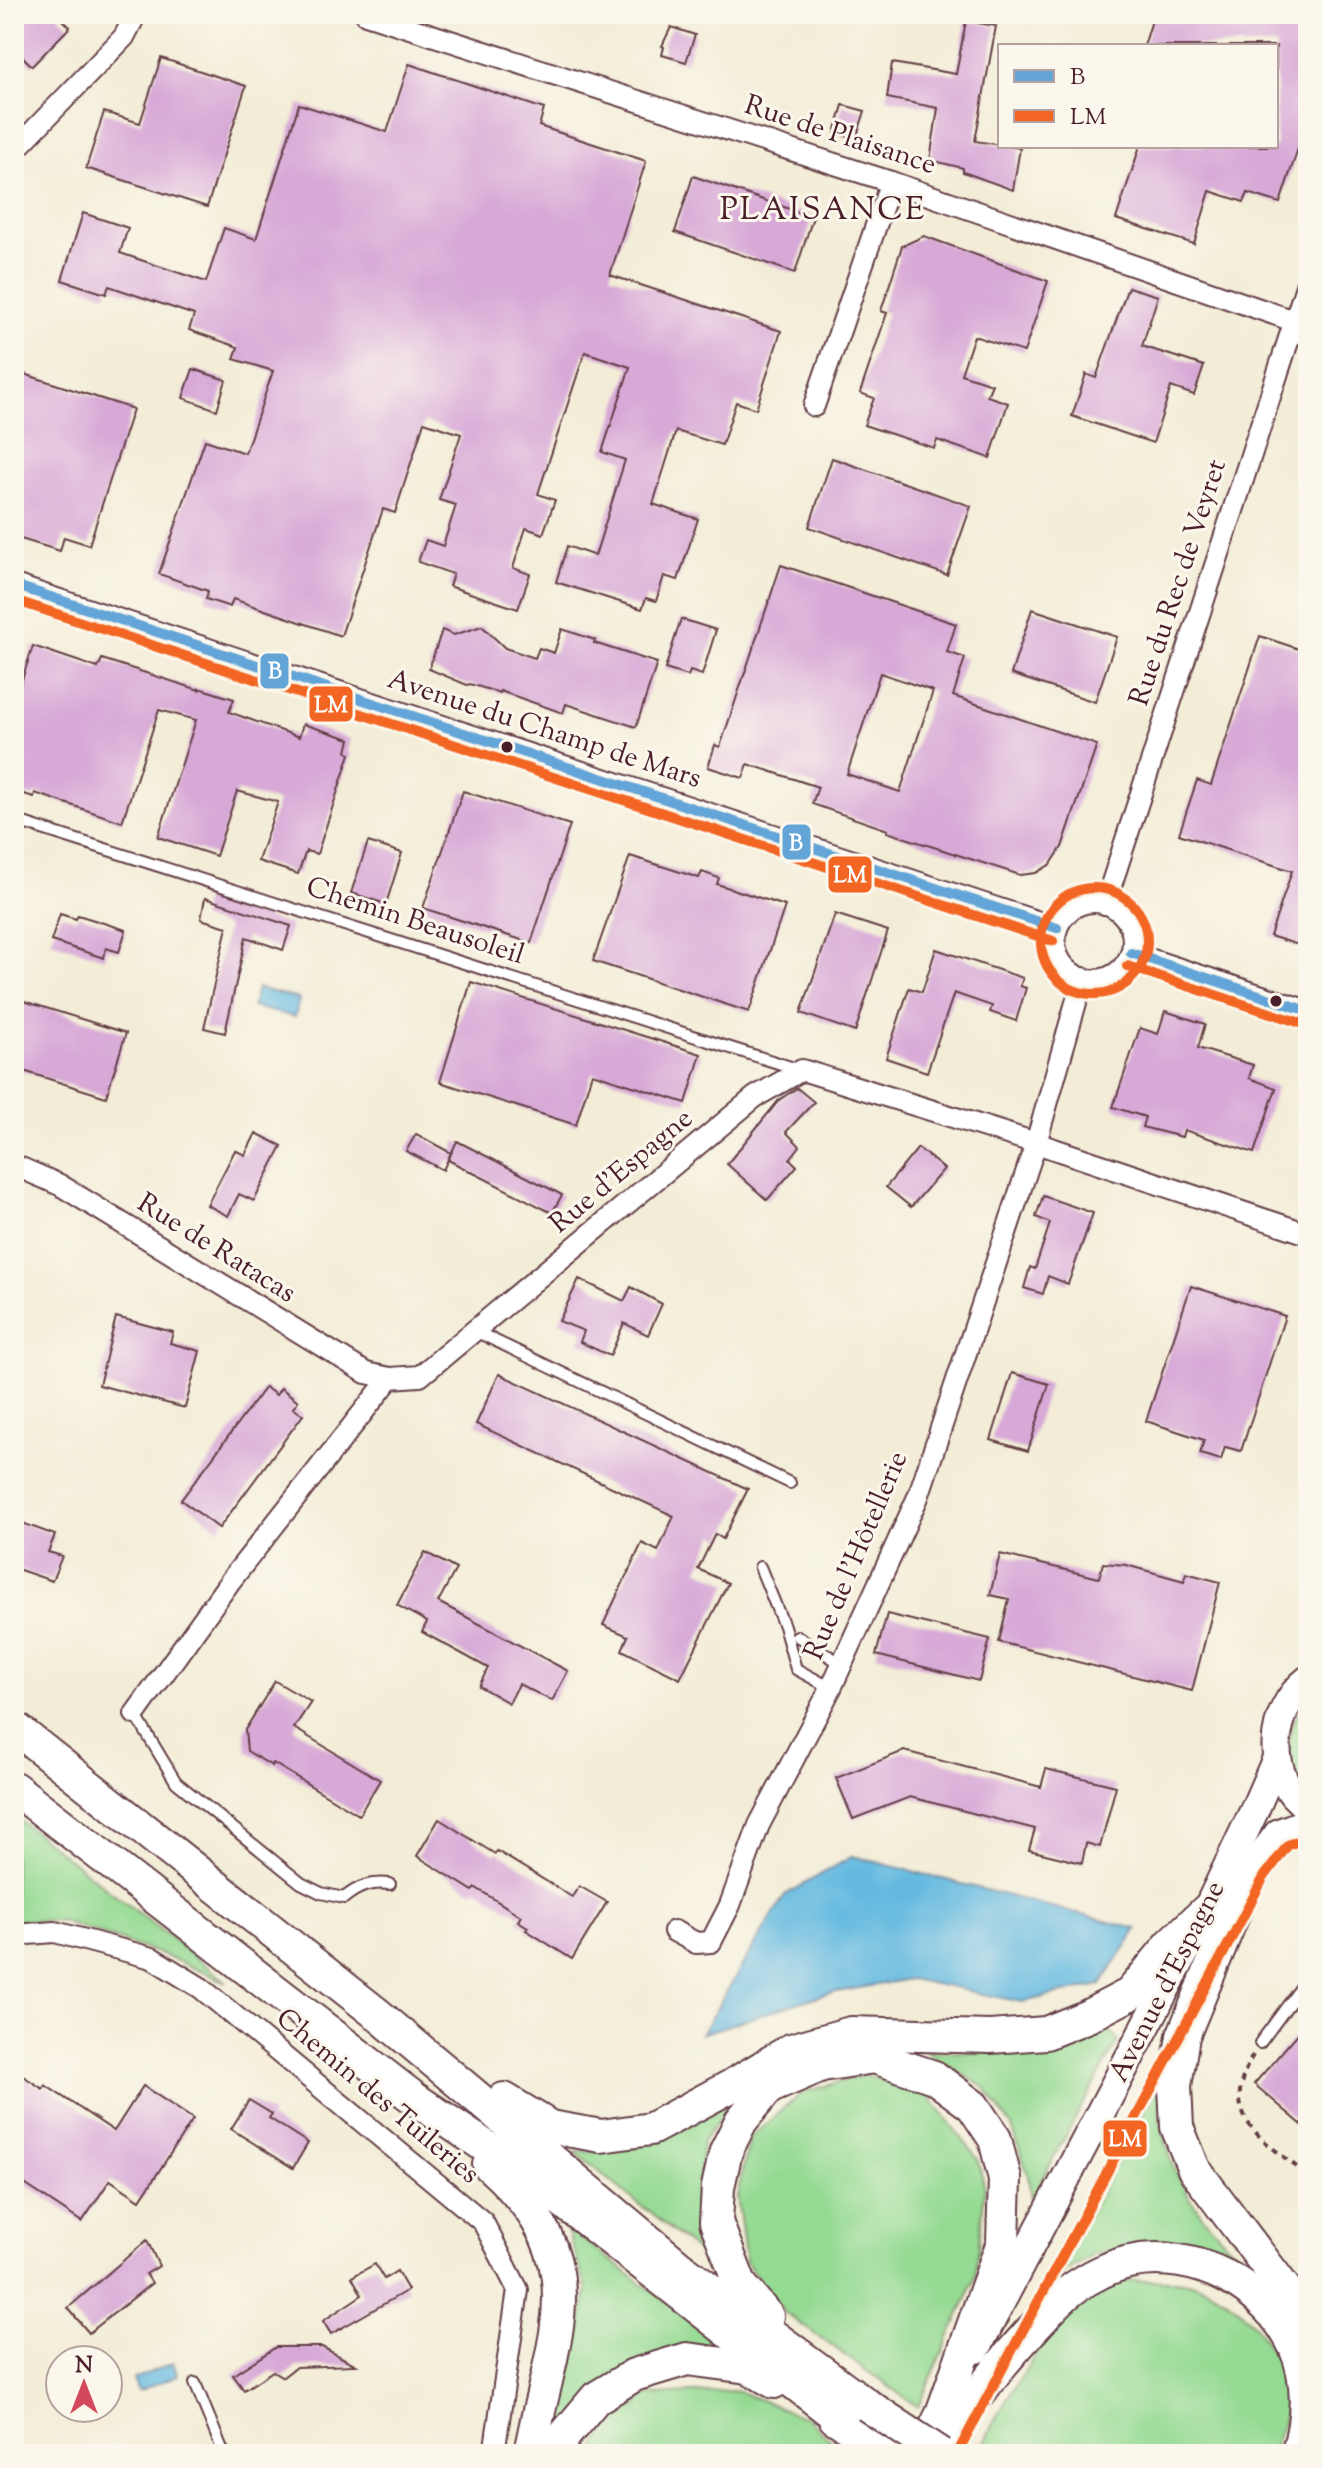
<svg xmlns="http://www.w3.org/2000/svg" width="1322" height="2468" font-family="'Sorts Mill Goudy',serif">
<rect width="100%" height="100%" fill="#fbf7ec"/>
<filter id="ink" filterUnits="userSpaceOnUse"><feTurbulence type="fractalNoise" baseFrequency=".0125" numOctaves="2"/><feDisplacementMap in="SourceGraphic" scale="16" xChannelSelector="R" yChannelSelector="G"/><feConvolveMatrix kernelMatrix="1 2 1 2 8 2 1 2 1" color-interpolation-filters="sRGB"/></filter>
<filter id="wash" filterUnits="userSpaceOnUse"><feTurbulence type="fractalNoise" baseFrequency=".006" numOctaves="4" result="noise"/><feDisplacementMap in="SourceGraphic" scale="32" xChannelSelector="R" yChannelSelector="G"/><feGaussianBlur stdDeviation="1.8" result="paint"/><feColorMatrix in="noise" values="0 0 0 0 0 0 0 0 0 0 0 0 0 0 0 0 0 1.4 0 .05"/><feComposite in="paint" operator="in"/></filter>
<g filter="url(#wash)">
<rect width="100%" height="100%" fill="#f3edd7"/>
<g fill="#95da93" stroke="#707c5f" stroke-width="2">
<path d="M1308,1695V1791C1277,1753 1286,1733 1308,1695Z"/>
<polygon points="14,1816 227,1982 163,1955 59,1920 14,1921"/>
<polygon points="1098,2030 1111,2031 1118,2041 1031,2199 1028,2175 1012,2127 985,2088 925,2051 982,2053 1049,2049"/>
<polygon points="865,2075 928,2095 977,2158 985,2188 975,2280 918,2407 785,2313 746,2262 737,2196 750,2138 803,2092"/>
<path d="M1160,2081C1157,2128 1172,2177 1201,2214C1217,2235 1238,2254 1256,2273L1189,2239L1097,2253L1055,2278Z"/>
<polygon points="736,2099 703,2140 697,2203 710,2262 575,2152 633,2148 683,2129"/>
<polygon points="566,2227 730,2349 696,2351 553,2439 573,2368 587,2290"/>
<path d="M1144,2280C1156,2281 1169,2279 1181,2281C1239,2290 1264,2336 1290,2383L1283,2419L1272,2454H979L995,2419L1040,2347L1079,2303L1112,2282Z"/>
<polygon points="737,2391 807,2418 845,2454 591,2454 605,2433 648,2395"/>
</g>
<g fill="#64b9e0" stroke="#576c86" stroke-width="2">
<polygon points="257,988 299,999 295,1017 252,1007"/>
<polygon points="853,1856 1137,1929 1101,1985 1022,2002 910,1979 825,1994 701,2034 785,1895"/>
<polygon points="173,2363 178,2375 138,2391 133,2379"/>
</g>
<g id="blocks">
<g fill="#d8a9d7" fill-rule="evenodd">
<polygon points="25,14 57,14 70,27 32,66 14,48 14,26"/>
<polygon points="1154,14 1295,14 1308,18 1308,118 1280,203 1248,193 1244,202 1210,191 1194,244 1116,219 1140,146 1276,146 1276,46 1144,46"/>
<polygon points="966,21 996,26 975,141 1020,148 1013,190 963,172 963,168 930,160 938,108 887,98 892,63 956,74"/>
<polygon points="671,27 695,35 686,62 662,55 664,47 662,46"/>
<polygon points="161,58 246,86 207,207 86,168 104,112 140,123"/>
<polygon points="409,64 544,109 539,126 646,161 610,275 781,331 756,409 736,402 722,445 676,431 653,504 698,519 678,580 664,576 656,601 646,598 642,609 556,582 567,546 595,556 625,460 602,452 630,367 585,352 538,494 555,500 543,534 526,528 513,568 530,574 518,609 449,586 453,574 418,562 426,540 443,546 456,505 439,500 461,434 424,422 395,513 383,509 341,636 233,599 230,607 206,599 208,591 159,574 205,440 245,453 273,371 234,359 238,347 189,330 194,315 109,286 106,294 62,280 83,213 128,228 120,253 206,282 224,228 256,239 299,104 387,132"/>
<polygon points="843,105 865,111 856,139 835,133"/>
<polygon points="693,176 813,217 795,273 675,232"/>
<polygon points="924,236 1048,281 1024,352 974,336 961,374 992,384 987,396 1008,403 990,458 937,440 934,448 864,425 874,398 860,393 887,313 881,311 902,246"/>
<polygon points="1128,287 1158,296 1142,346 1204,366 1194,395 1171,387 1153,443 1072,416 1086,374 1096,378"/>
<polygon points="193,369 226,380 217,410 183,398"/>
<polygon points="18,372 133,409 89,545 64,537 60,551 14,537 14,386"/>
<polygon points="832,458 971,506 947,575 809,527"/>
<path d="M781,565L956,624L947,652L965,658L953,696L1097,745L1062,847L1051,864L1036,873L1020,875L887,832L888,830L812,804L818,787L748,764L743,778L708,767L715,745L720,747ZM880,673L933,691L900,792L847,774Z"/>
<polygon points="1032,609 1117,637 1095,702 1011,674"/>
<polygon points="681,619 716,630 702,675 690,671 688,676 665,669"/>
<polygon points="482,626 505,648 535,658 539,648 554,653 562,629 595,640 594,643 657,663 636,727 566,704 563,713 500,691 500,693 470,684 467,685 429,669 442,630 454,635"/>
<polygon points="1260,636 1308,652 1308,948 1270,936 1292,871 1179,834 1197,780 1211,785"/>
<polygon points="33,646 98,668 102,659 199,690 199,688 234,699 229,712 299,737 303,724 350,739 347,752 350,754 317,854 306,851 298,874 258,861 278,802 237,791 216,856 158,837 196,720 159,710 122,822 35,793 34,797 14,791 14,704"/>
<polygon points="463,791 570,825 531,943 423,908"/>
<polygon points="368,842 402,853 386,904 351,893"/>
<polygon points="630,856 699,878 702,872 719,878 717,884 785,906 749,1012 593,961"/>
<polygon points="205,898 291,926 283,950 246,937 225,1033 204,1028 227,927 201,919"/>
<polygon points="60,914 76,919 78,915 126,930 119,952 106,948 104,958 51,941"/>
<polygon points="835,914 888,931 855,1032 801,1013"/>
<polygon points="936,949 1023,978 1020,986 1026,988 1016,1021 990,1012 992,1006 954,993 927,1072 886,1058 909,988 922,992"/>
<polygon points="471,982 701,1054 686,1103 592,1073 576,1125 440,1082"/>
<polygon points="14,998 126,1033 106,1097 14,1068"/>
<polygon points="1165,1011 1205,1024 1198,1048 1253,1065 1249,1078 1276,1088 1254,1153 1184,1130 1182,1137 1142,1127 1145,1117 1113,1107 1140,1028 1158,1034"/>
<polygon points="797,1088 814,1102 786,1132 800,1146 790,1159 797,1166 767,1200 727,1164 779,1100"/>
<polygon points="256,1133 282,1146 254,1201 239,1194 228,1216 207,1205 235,1150 245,1155"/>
<polygon points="416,1134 451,1153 443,1170 406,1151"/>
<polygon points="457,1141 562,1195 552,1213 448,1160"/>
<polygon points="918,1148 944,1169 911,1207 886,1187"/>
<polygon points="1043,1196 1093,1213 1068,1284 1048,1276 1043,1294 1024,1288 1030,1267 1035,1269 1050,1223 1036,1217"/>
<polygon points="579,1279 624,1301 631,1287 662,1304 648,1335 624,1323 610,1356 580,1342 584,1331 559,1321"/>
<polygon points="1191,1286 1285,1316 1241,1451 1225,1447 1221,1460 1200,1454 1204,1440 1146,1421"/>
<polygon points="116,1317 173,1332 170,1343 200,1351 185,1408 99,1385"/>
<polygon points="1012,1373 1049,1384 1028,1451 991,1440"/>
<polygon points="499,1374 748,1489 723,1539 715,1534 698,1569 728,1583 680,1679 622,1650 628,1636 603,1625 642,1543 658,1551 674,1516 476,1424"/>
<polygon points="265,1387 276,1395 281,1388 298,1401 293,1408 303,1415 219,1528 181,1500"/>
<polygon points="14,1520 55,1535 48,1552 62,1556 52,1581 14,1568"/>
<polygon points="425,1552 456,1569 438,1602 568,1671 552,1701 519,1684 509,1703 479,1686 488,1668 422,1632 427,1622 397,1605"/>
<polygon points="1000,1554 1099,1578 1103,1563 1126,1565 1184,1581 1186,1573 1220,1582 1192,1691 999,1642 1009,1599 990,1595"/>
<polygon points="887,1614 990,1639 979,1681 876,1655"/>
<polygon points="275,1681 311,1702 294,1728 380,1780 359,1815 273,1763 272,1766 247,1751 245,1730"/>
<polygon points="904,1751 1041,1787 1046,1769 1116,1786 1100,1847 1086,1843 1082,1863 1029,1850 1035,1829 910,1797 853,1819 836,1778"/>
<polygon points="439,1819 495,1854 497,1851 572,1897 579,1886 607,1902 572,1959 526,1930 528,1927 518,1921 521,1916 476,1888 473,1891 417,1856"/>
<polygon points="1308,2022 1308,2130 1254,2084"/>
<polygon points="14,2070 43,2089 45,2085 114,2131 143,2086 193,2119 140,2200 110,2180 82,2222 14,2177"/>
<polygon points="249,2100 272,2114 269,2118 308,2143 293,2168 231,2129"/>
<polygon points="147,2240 159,2266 146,2274 152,2283 89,2333 68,2308"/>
<polygon points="375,2264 384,2279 397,2271 408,2290 331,2334 323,2321 362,2295 352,2277"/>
<polygon points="276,2347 322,2347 356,2365 296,2367 283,2377 273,2371 244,2390 233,2375"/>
</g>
</g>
</g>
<g filter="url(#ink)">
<use href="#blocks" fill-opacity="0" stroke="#633e45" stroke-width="2"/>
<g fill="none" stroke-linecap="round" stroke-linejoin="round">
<g stroke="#633e45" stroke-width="14">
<g id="service">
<polyline points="14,820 800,1070"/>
<polyline points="475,1331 790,1483"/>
<polyline points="760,1567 784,1626 796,1669 831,1688"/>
<polyline points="797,1636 842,1664"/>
<path d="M135,1714L176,1782L301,1883L321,1893L344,1898C359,1886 370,1882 390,1884"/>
<polyline points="1260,2043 1308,1978"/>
<polyline points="195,2383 224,2454"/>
</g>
</g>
<g stroke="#633e45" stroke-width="24">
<g id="minor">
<polyline points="366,14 891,182 1294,321"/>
<polyline points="14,151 124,37 136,14"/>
<polyline points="814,406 891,182"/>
<polyline points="14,585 1057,928"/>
<circle cx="1094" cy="941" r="39"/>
<polyline points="1105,904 1308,280"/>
<polyline points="1131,953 1308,1011"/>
<polyline points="14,1165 60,1185 366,1373 390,1378"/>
<polyline points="135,1714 231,1580 390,1378 420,1376 755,1097 802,1070 1036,1143 1308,1234"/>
<polyline points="674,1931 696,1943 711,1942 730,1905 759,1825 831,1688 918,1497 1036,1143 1083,978"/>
<polyline points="14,1935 55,1932 152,1958 201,1988 483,2222 518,2290 494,2454"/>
</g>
</g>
<g stroke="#633e45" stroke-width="32">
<g id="secondary">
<path d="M1308,1680C1269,1710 1263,1778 1308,1807"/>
<polyline points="1241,1889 1252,1869 1279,1833 1308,1822"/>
<polyline points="976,2349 1207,1910 1254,1811 1277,1758"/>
</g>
</g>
<g stroke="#633e45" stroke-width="36">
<g id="primary">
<polyline points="14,1727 376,2013 681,2268 867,2405"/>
<polyline points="14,1788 415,2099 534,2179 853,2429"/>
<polyline points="1252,1869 1183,2036 1175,2086 1177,2127 1194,2169 1300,2309 1308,2328"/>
<polyline points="504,2099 550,2127 601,2136 651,2129 733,2085 791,2050 851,2033 990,2037 1046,2033 1088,2016 1130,1994 1171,1944 1207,1910"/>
<path d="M489,2165C599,2263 552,2332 530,2454"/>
<polyline points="767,2316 740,2284 716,2222 718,2187 726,2151 741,2121 768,2088 822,2065 874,2057 934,2077 973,2106 995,2139 1005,2179 1003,2242 941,2416 922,2454"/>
<polyline points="835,2418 893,2454"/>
<path d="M944,2448C968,2402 1004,2360 1039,2322C1050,2310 1061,2297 1074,2288C1089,2277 1111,2266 1129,2262C1194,2248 1267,2286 1295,2347C1310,2380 1308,2420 1297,2454"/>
<polyline points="557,2454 564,2436 596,2398 634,2375 687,2359 748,2367 774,2382"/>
</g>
</g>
<path stroke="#633e45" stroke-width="4" stroke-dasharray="6 6" stroke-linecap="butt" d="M1253,2055C1216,2119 1264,2139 1308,2176"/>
<use href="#service" stroke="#fff" stroke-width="10"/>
<use href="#minor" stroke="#fff" stroke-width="20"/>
<use href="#secondary" stroke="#fff" stroke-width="28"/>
<use href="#primary" stroke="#fff" stroke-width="32"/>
<g stroke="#633e45" stroke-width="36" stroke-linecap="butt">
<polyline id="primary-bridge" points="867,2405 941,2454"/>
</g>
<use href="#primary-bridge" stroke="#fff" stroke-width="32"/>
<g stroke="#fbf7ec" stroke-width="16">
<g id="bus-1">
<polyline points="14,585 1057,928"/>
<polyline points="1131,953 1308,1011"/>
</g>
</g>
<g stroke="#fbf7ec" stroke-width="16">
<g id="bus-2">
<polyline points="14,600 1053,941"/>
<circle cx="1094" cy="941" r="53"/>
<polyline points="1127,966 1304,1024"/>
<polyline points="957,2454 1264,1877 1288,1845 1308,1837"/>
</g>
</g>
<use href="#bus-1" stroke="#64a5d8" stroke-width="10"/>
<use href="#bus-2" stroke="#f26522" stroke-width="10"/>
</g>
</g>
<g fill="#4a1f2b" stroke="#fbf7ec" stroke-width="3">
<circle cx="507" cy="747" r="7"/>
<circle cx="1276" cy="1001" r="7"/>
</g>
<g text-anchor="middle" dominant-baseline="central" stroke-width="6" stroke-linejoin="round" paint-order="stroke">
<g font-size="28" fill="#4a1f2b" stroke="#fbf7ec">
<text transform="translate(840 136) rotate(18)">Rue de Plaisance</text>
<text transform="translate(1179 583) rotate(-72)">Rue du Rec de Veyret</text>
<text transform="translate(544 730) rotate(18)">Avenue du Champ de Mars</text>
<text transform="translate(415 922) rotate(18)">Chemin Beausoleil</text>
<text transform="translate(622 1172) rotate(-40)">Rue d'Espagne</text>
<text transform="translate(216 1249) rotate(32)">Rue de Ratacas</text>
<text transform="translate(857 1556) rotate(-67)">Rue de l'Hôtellerie</text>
<text transform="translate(1168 1982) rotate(-63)">Avenue d'Espagne</text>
<text transform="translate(377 2097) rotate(40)">Chemin des Tuileries</text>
</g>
<g font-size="32" letter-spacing="2" fill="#4a1f2b" stroke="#fbf7ec">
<text x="823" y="211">PLAISANCE</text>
</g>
</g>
<g stroke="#fbf7ec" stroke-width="3">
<rect x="259" y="652" width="31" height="38" rx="8" fill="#64a5d8"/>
<rect x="308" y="685" width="46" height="38" rx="8" fill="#f26522"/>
<rect x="781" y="823" width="31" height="38" rx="8" fill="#64a5d8"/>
<rect x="827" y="855" width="46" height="39" rx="8" fill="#f26522"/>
<rect x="1102" y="2119" width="46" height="39" rx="8" fill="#f26522"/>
</g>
<g font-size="22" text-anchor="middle" font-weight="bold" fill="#fff">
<text x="275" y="678">B</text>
<text x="331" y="712">LM</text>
<text x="796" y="850">B</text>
<text x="850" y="882">LM</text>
<text x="1125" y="2146">LM</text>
</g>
<rect width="1322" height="2468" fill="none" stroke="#fbf7ec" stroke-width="48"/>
<rect x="998" y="44" width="280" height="104" fill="#fbf7ec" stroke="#b4a19f" stroke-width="2"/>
<rect x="1014" y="70" width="40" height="12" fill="#64a5d8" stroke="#b4a19f" stroke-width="2"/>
<text x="1070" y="84" font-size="24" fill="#4a1f2b">B</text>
<rect x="1014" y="110" width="40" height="12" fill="#f26522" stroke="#b4a19f" stroke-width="2"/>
<text x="1070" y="124" font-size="24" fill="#4a1f2b">LM</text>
<g transform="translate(84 2384)"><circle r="38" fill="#fbf7ec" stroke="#b4a19f" stroke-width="2"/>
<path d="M0-6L14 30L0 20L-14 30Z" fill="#d1495b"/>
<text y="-12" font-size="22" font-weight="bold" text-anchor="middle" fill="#4a1f2b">N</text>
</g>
</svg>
